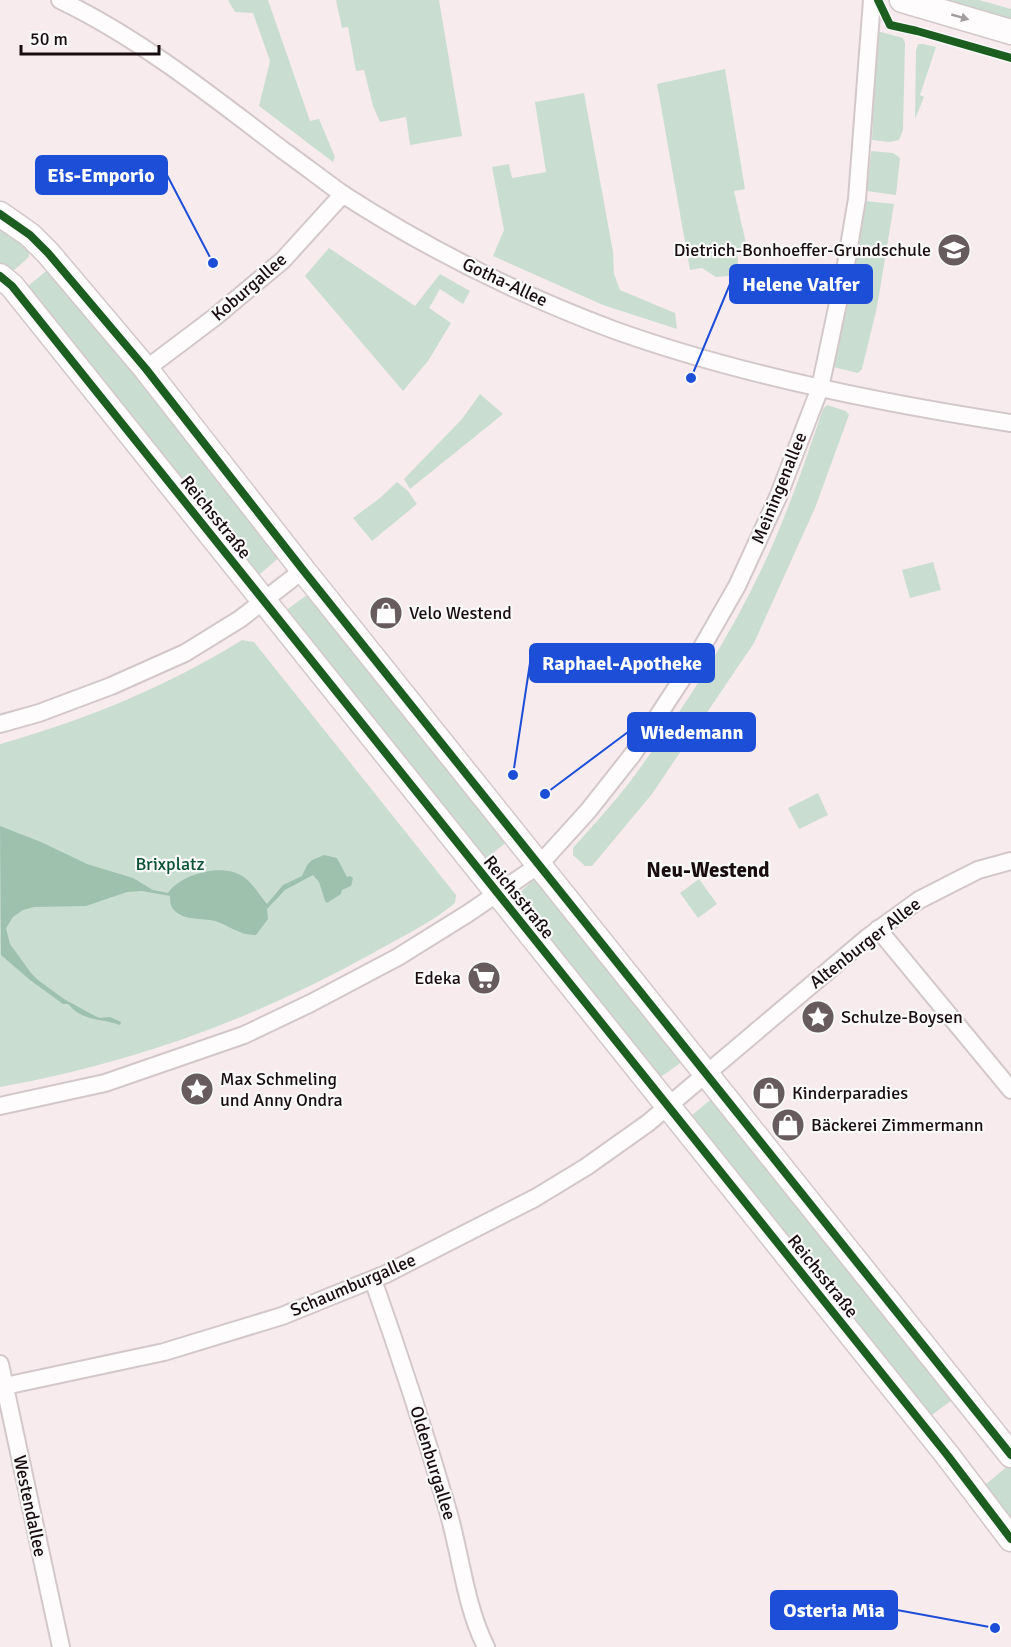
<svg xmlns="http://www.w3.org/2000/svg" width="1011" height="1647" font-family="Signika,sans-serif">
<rect width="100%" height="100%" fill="#f8ebee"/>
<g fill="#c9ded1">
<polygon points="228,0 268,0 310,121 319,119 335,157 333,162 259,106 270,61 253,13 235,12"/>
<polygon points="336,0 439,0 462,136 410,145 406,117 380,122 373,106 364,70 356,71 348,27 342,28"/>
<polygon points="939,0 979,0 1011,9 1011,21"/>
<polygon points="877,31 903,38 905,43 903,130 899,140 890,142 872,140"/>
<polygon points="918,44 923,44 936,47 920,95 924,97 915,119 916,51"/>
<polygon points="725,69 745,189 734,191 746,243 737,251 739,275 716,277 702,268 690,270 657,84"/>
<polygon points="584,93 613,252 614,274 620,290 675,313 677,329 603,305 493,256 504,230 492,167 509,164 512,178 546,172 535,102"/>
<polygon points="871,151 893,153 900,158 896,195 867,191"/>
<polygon points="865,201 894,204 877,307 862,369 858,373 833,367 855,270"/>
<polygon points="0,224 29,250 29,257 12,272 0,268"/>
<polygon points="329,248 415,306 440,274 470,291 463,304 440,289 429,308 451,323 428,361 403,391 305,276"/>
<polygon points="52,271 282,555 253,580 28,286 45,272"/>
<polygon points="480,394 503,414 410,489 404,479 462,419"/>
<path d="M827,405L846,411L849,415L815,508L754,643L652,794L592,866H585L573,855V848C593,825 614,803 632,779C681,712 728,641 763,566C787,515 805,462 823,409Z"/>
<polygon points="397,482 408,491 417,504 372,541 353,518 380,498"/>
<polygon points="933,562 941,590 910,598 902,570"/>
<polygon points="311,592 511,839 480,863 281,614"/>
<path d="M242,640L254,642L456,895L455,903C434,921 398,939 373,953C257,1018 131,1064 0,1087V744C85,720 166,687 242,640Z"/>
<polygon points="818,793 828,815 799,829 788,808"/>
<polygon points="699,879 717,904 698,918 680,893"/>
<polygon points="534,880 539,880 686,1059 655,1081 514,897"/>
<polygon points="715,1096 955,1398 925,1420 685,1121"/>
<polygon points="1009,1465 1011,1467 1011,1527 980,1489"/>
</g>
<path fill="#9ec1ae" d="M0,826L41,842L87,864L133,878L153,890L168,893C182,873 225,862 245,878C254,885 260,896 267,904L283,885L302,876L307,865L312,860L324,855L337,858L347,877L350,876L353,878L351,886L342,890L341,894L327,903L325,901L319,882L313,875L285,890L267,909L268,919L256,935C240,936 229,925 215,921C202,918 184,921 174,910C170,906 170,901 170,896L142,891L127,892L86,906L34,907L23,910L13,917L6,928L10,944L31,973L38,980L64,999L93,1015L100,1018L110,1017L121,1022L120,1025C101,1018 83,1022 68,1004H63L30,980L1,955Z"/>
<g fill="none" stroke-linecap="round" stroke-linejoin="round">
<g stroke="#d4c7ca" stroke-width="20">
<g id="minor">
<path d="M60,0C141,39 213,97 284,151C304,165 324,181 344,195C428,249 520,295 614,330C739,375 880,403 1011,423"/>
<polyline points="146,369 215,317 283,260 343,194"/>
<polyline points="0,724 39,713 111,686 185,653 240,619 303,570"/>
<polyline points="878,929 1011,1090"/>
<polyline points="0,1106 105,1083 244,1035 311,1003 398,957 467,914 539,865 588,811 633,754 697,656 737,586 778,497 820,388 845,270 857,199 872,0"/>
<path d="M373,1280C400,1356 425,1433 448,1511C461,1556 465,1605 486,1647"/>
<polyline points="0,1364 61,1647"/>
<polyline points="5,1386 164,1352 282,1316 386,1274 535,1198 586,1167 648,1123 868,937 919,900 978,870 1011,861"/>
</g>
</g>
<g stroke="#d4c7ca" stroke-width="27">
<g id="secondary">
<polyline points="902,0 1011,32"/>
<polyline points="0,214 30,235 48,253 146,369 303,570 1011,1455"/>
<polyline points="0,276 12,286 948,1456 1011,1539"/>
</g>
</g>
<use href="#minor" stroke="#fefcfc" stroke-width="16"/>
<use href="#secondary" stroke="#fefcfc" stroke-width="24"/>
<g stroke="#f9f9f9" stroke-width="11">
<g id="cycleway">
<polyline points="878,0 890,25 917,31 1011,58"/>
<polyline points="0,214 30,235 48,253 146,369 303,570 1011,1455"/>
<polyline points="0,276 12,286 948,1456 1011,1539"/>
</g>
</g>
<use href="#cycleway" stroke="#1b5e20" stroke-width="8"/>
</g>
<defs><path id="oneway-solid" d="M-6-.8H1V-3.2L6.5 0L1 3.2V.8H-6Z" transform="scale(1.5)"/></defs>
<use fill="#a39c9e" href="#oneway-solid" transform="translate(960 17) rotate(16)"/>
<defs>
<g id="school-disc" transform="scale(1.725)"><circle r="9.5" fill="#685b5e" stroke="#f9f9f9"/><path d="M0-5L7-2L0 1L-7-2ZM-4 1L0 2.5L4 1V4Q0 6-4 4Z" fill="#fff"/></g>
<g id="shop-disc" transform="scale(1.725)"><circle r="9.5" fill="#685b5e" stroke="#f9f9f9"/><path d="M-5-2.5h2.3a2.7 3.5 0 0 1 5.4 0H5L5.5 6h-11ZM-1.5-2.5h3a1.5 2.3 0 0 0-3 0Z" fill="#fff"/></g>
<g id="supermarket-disc" transform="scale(1.725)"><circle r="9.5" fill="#685b5e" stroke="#f9f9f9"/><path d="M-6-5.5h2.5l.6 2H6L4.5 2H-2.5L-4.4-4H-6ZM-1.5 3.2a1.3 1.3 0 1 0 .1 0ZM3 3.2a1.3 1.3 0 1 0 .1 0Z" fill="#fff"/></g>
<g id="sight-disc" transform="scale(1.725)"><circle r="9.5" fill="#685b5e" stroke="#f9f9f9"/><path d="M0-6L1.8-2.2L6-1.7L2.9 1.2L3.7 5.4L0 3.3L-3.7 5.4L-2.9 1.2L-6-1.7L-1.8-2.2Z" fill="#fff"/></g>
</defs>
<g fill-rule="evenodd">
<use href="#school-disc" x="954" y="250"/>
<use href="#shop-disc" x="386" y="613"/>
<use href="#supermarket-disc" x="484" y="978"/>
<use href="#sight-disc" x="818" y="1017"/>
<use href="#sight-disc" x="197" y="1089"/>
<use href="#shop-disc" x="769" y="1093"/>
<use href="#shop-disc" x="788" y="1125"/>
</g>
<g text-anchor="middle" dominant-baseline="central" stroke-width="4.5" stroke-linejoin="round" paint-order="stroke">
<g font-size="18" fill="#1a0d10" stroke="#f9f9f9" text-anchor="start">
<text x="931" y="250" text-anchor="end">Dietrich-Bonhoeffer-Grundschule</text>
<text x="409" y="613">Velo Westend</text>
<text x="461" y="978" text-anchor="end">Edeka</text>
<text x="841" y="1017">Schulze-Boysen</text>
<text x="220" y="1079">Max Schmeling<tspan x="220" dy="21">und Anny Ondra</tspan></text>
<text x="792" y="1093">Kinderparadies</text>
<text x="811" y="1125">Bäckerei Zimmermann</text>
</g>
<g font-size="18" fill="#1a0d10" stroke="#f9f9f9">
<text transform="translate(505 282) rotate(25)">Gotha-Allee</text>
<text transform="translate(249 287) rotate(-41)">Koburgallee</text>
<text transform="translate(779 488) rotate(-68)">Meiningenallee</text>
<text transform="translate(216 517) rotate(51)">Reichsstraße</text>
<text transform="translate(519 897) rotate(51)">Reichsstraße</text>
<text transform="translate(865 943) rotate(-38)">Altenburger Allee</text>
<text transform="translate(823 1276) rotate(51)">Reichsstraße</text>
<text transform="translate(353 1285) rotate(-23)">Schaumburgallee</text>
<text transform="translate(433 1463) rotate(73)">Oldenburgallee</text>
<text transform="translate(30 1506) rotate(78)">Westendallee</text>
</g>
<g font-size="18" fill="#0a5135" stroke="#f9f9f9">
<text x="170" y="864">Brixplatz</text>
</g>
<g font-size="21" font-weight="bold" fill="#1a0d10" stroke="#f9f9f9">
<text x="708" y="870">Neu-Westend</text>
</g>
</g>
<path fill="none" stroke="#1d4ed8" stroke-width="2" d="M213 263L167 175M691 378L730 284M513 775L530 663M545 794L628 732M995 1628L897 1610"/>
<g fill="#1d4ed8" stroke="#f9f9f9" stroke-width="2">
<circle cx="213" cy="263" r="6"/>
<circle cx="691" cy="378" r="6"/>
<circle cx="513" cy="775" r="6"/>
<circle cx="545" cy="794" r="6"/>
<circle cx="995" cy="1628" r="6"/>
</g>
<g fill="#1d4ed8" stroke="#1d4ed8" stroke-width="2">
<rect x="36" y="156" width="131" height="38" rx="6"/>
<rect x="730" y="265" width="142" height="38" rx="6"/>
<rect x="530" y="644" width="184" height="38" rx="6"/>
<rect x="628" y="713" width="127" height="38" rx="6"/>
<rect x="771" y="1591" width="126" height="38" rx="6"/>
</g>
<g font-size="20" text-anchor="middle" font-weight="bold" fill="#fff">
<text x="101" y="182">Eis-Emporio</text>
<text x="801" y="291">Helene Valfer</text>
<text x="622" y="670">Raphael-Apotheke</text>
<text x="692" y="739">Wiedemann</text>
<text x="834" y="1617">Osteria Mia</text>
</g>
<path d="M21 45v9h138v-9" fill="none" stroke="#1a0d10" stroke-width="3"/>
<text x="30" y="45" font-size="18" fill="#1a0d10" stroke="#f9f9f9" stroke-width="4.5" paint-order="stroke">50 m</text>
</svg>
